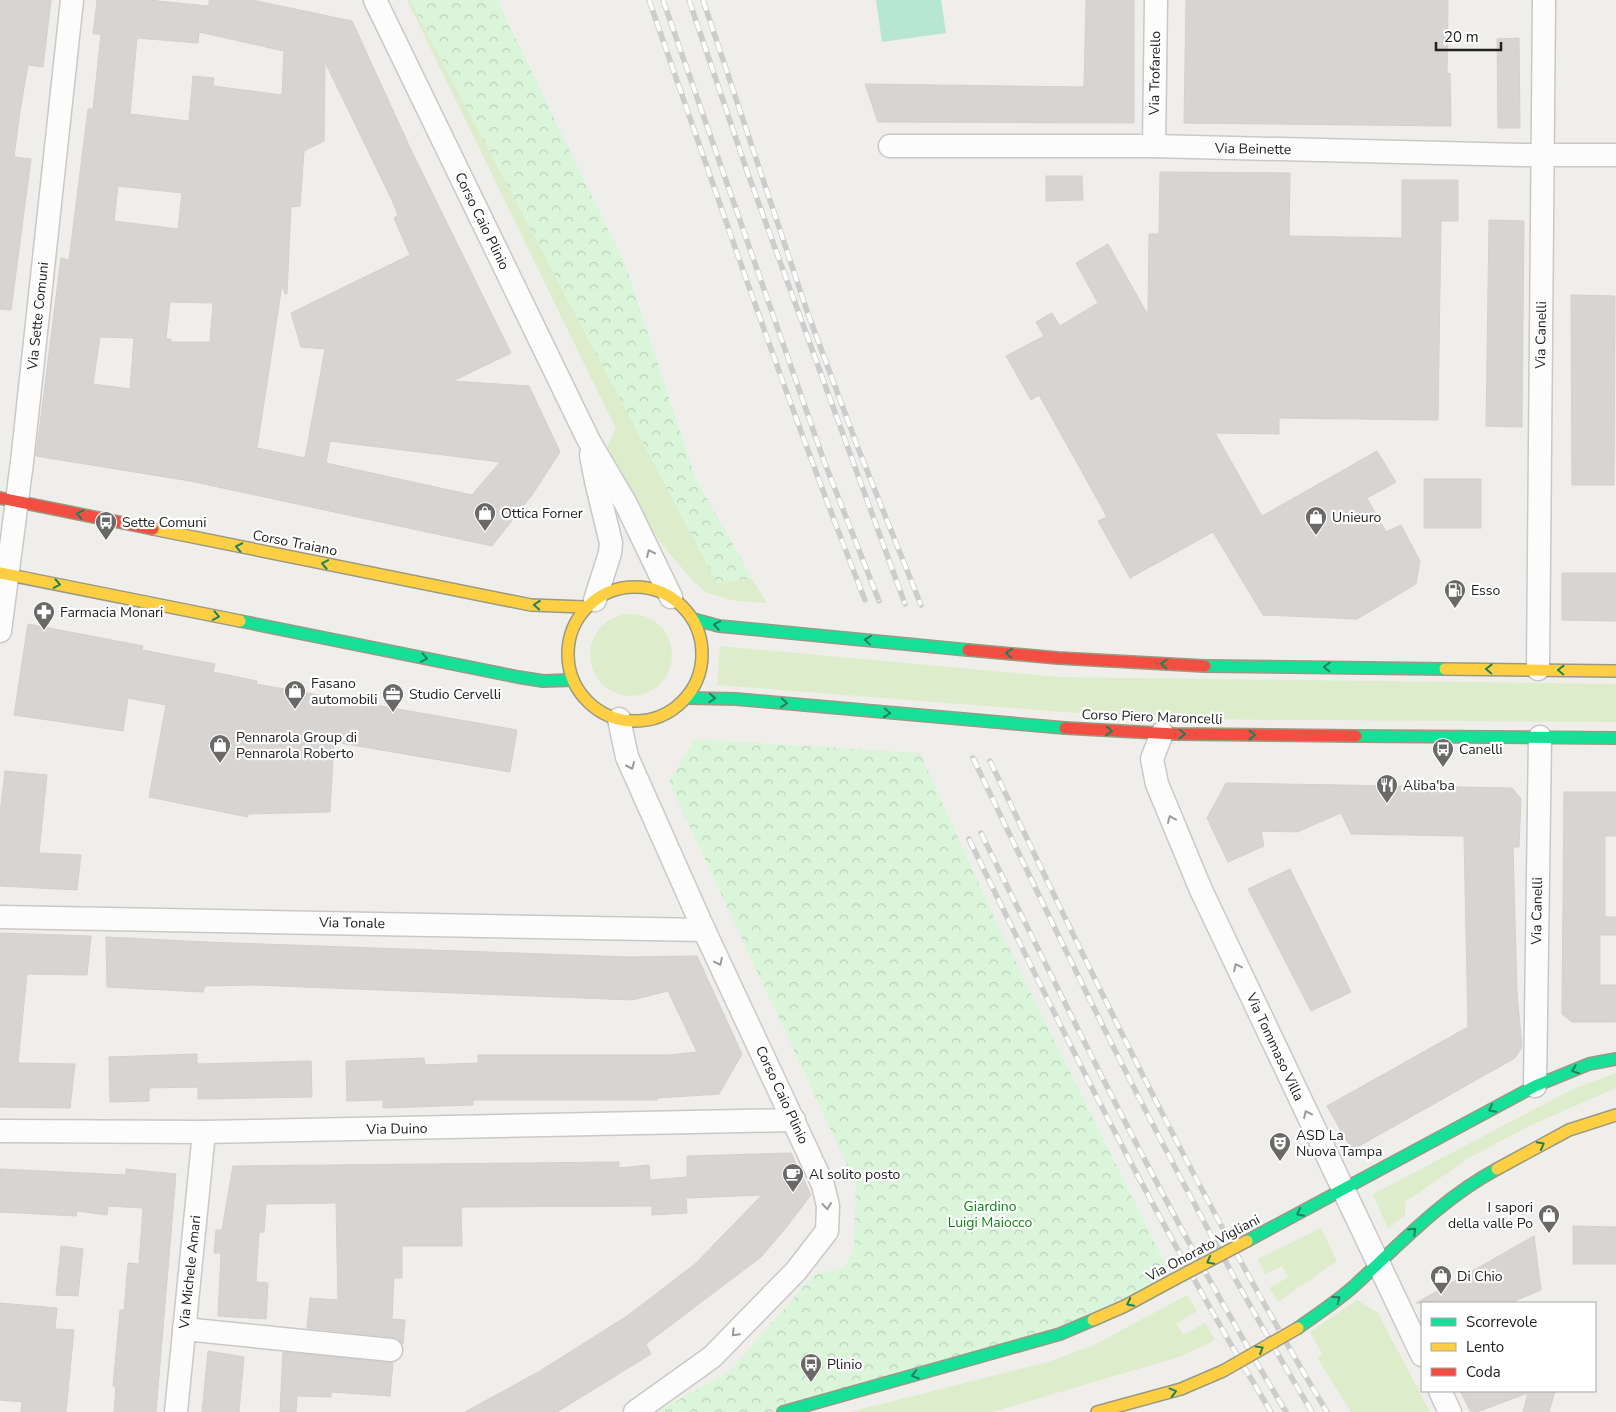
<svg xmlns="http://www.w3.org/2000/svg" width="1616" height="1412" font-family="'Nunito Sans',sans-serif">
<defs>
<pattern id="park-crowns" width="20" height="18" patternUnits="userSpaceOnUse" patternTransform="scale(1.25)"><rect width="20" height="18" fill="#daf5da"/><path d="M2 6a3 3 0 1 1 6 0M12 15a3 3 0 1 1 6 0" fill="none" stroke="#bbd2bb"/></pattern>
</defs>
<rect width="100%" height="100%" fill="#f0eeeb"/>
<g fill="#ddeccb">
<polygon points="407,0 410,0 717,583 752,579 767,603 736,601 707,593 694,582 659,541 607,446 616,429"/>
<circle cx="631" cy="655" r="41"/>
<polygon points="720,646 1059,677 1616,684 1616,722 1154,719 717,685"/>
<polygon points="1616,1073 1616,1088 1529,1126 1469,1158 1405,1202 1405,1216 1388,1229 1373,1194 1573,1089"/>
<polygon points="1321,1228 1337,1261 1278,1302 1269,1288 1288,1277 1282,1266 1265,1274 1258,1259"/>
<polygon points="1187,1295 1197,1311 1176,1324 1184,1335 1205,1323 1215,1340 1182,1356 992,1412 850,1412 1048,1362 1094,1345"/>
<polygon points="1357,1300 1378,1313 1430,1412 1351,1412 1318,1359 1322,1353 1310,1332"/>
</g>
<g fill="url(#park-crowns)">
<polygon points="410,0 497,0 626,267 695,477 752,579 717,583"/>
<polygon points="695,739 920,753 999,928 1173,1280 1125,1306 783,1412 657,1412 729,1372 814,1275 844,1267 854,1249 856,1184 669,782"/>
</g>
<polygon fill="#b7e6d2" points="876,0 941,0 946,33 882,42"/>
<g fill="#d7d4d2" stroke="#d3d0cc" fill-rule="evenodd">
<polygon points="0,0 51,0 43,67 28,65 20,111 14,157 31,159 11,310 0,309"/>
<path d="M97,0H148L209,6V0H252L352,21L412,152L511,353L453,381L529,386L560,452L532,495L492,546L190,481L36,456L61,258L69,260L88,109H93L101,34H93ZM199,32L284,51L282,95L213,86L214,78L193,76L189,121L130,114L137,38L198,43ZM325,62L391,198L398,215L394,218L410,255L291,313L301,347L325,349L305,458L257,448L282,285L285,294H287L291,207L300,206L304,151L324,141ZM118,186L182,193L178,229L114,221ZM170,302L213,303L210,342H170L171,339H166ZM100,337L134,338L130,389L93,384ZM330,441L500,462L472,495L326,463Z"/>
<polygon points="1086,0 1134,0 1134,123 878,122 865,84 1084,87"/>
<polygon points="1186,0 1448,0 1447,74 1450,73 1451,126 1184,123"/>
<polygon points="1519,38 1520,128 1498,128 1497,39"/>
<polygon points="1160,172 1290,173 1289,236 1402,238 1402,180 1458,180 1458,221 1441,221 1438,420 1279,418 1279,434 1215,433 1262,516 1377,451 1396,482 1367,498 1386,532 1401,525 1420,561 1416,584 1357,619 1263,615 1213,532 1130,578 1098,521 1107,517 1076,461 1039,395 1031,400 1006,356 1044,336 1036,322 1052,313 1060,326 1098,303 1076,263 1108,244 1148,315 1149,234 1159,234"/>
<polygon points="1046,176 1082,176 1083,200 1046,201"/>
<polygon points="1489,220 1524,221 1522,427 1486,426"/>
<polygon points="1571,295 1615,296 1614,485 1572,485"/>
<rect x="1424" y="479" width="57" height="49"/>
<polygon points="1562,573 1616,573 1616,621 1562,620"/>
<polygon points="28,624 143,646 142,650 215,664 213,672 257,681 256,684 517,730 510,772 334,742 330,812 248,814 248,817 149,797 166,705 128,698 123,731 14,715"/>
<polygon points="5,771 47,775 39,853 81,855 77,890 0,886 0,814"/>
<polygon points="1226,783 1512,788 1521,799 1519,847 1513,847 1517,993 1522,1047 1515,1058 1352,1150 1327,1106 1468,1027 1464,836 1351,834 1341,813 1297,832 1261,831 1264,846 1228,862 1207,818"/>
<polygon points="1564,792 1616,792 1616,836 1605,836 1605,917 1616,917 1616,935 1600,935 1600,985 1616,985 1616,1022 1572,1022 1562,1014"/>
<polygon points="1290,869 1351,992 1311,1011 1248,889"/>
<polygon points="0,933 91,936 87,975 27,974 18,1063 75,1064 70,1108 0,1107"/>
<polygon points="106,937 207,942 629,957 697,956 742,1054 719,1094 657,1098 657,1100 473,1100 473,1105 383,1108 383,1100 347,1101 346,1061 424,1058 425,1065 478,1063 478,1055 670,1055 697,1052 668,991 632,1000 254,985 205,986 203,992 107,987"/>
<polygon points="197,1054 197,1064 311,1061 312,1097 198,1099 198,1087 149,1088 149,1101 110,1102 109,1057"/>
<polygon points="791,1153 811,1195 785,1229 761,1257 646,1344 651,1354 557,1412 465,1412 540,1371 627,1316 695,1264 762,1195 686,1198 687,1213 652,1215 652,1206 461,1207 462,1246 402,1246 402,1278 394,1278 392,1319 405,1320 403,1344 392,1337 307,1328 310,1298 338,1300 336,1203 266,1204 264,1232 259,1232 256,1282 268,1283 266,1319 218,1316 221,1253 214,1253 216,1230 222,1230 233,1166 619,1162 619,1168 649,1165 650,1180 687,1177 687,1156"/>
<polygon points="0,1169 126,1175 126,1169 176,1174 156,1412 114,1412 116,1386 113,1386 120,1310 124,1310 128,1263 139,1264 143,1208 108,1206 107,1215 77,1211 76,1216 0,1212"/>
<polygon points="1573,1226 1616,1227 1616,1264 1573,1264"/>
<polygon points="1534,1236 1541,1290 1510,1303 1416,1303"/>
<polygon points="61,1246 83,1249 78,1296 56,1295"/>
<polygon points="0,1303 57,1308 55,1329 74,1330 66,1412 21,1412 22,1402 0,1400"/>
<polygon points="208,1351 244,1357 239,1412 202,1412"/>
<polygon points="283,1352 393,1363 390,1396 331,1392 331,1397 297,1396 296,1412 280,1412"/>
<polygon points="1460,1391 1555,1391 1549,1412 1523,1412 1528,1393 1477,1412 1471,1412"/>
</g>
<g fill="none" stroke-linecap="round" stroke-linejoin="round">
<g stroke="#c9c8c7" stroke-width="25">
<g id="street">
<polyline points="375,0 589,441 626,504 671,597"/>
<polyline points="890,146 1154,146 1522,155 1616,155"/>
<polyline points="1154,146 1156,0"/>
<polyline points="591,455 596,481 611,543 610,553 595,600"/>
<polyline points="0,631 22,462 72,0"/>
<polyline points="1538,669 1544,0"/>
<polyline points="619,719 627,757 704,930 806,1148 823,1185 828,1206 827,1231 796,1271 712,1357 635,1412"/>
<polyline points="1162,733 1152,759 1157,784 1201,890 1422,1355"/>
<polyline points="0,917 704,930"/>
<polyline points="1535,1086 1540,737"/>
<polyline points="0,1131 204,1132 794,1120"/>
<polyline points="184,1329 391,1350"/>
<polyline points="1440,1391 1450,1412"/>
<polyline points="176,1412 204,1132"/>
</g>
</g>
<g stroke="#999a82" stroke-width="14">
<g id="fast">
<polyline points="693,619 719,626 968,650"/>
<polyline points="240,621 518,677 543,681 573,680"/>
<polyline points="1205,666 1445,669"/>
<polyline points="688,698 736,699 1065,728"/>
<polyline points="1356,736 1616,738"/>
<polyline points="1247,1241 1535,1086 1589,1064 1616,1059"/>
<path d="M1298,1328C1316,1315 1336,1302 1353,1287C1399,1245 1441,1199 1497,1169"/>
<polyline points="783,1412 1060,1334 1093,1320"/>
</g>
</g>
<g stroke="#999a82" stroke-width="14">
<g id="slow">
<polyline points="153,529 531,605 585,607"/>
<polyline points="0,573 240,621"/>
<circle cx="635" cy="654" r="67"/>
<polyline points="1445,669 1616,671"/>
<polyline points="1497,1169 1569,1130 1616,1115"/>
<polyline points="1093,1320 1125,1306 1173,1280"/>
<polyline points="1097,1412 1181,1389 1223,1371"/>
</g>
</g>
<g stroke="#999a82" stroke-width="14">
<g id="jam">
<polyline points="0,498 153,529"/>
<polyline points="968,650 1058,658 1205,666"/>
<polyline points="1065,728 1175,734 1356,736"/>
</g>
</g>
<use href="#street" stroke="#fdfcfc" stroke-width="22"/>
<use href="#fast" stroke="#16e098" stroke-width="11"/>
<use href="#slow" stroke="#ffcf43" stroke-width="11"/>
<use href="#jam" stroke="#f24e42" stroke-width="11"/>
<g stroke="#ccc" stroke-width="5.5">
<g id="rail">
<path d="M649,0C719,201 787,402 865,600"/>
<polyline points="663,0 824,461 879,601"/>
<polyline points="689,0 748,174 905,604"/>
<polyline points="703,0 807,311 858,448 921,605"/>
<path d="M973,758C1079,980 1185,1201 1312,1412"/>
<path d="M990,761C1095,982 1201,1202 1327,1412"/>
<path d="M981,833C1077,1029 1173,1225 1286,1412"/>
<path d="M969,839C1063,1033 1159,1227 1271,1412"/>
</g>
</g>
<use href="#rail" stroke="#fff" stroke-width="4" stroke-dasharray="11" stroke-linecap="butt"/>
<g stroke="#999a82" stroke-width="14" stroke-linecap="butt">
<g id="slow-bridge">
<polyline points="1173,1280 1247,1241"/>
<polyline points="1223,1371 1298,1328"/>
</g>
</g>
<use href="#slow-bridge" stroke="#ffcf43" stroke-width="11"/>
</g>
<defs><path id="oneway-chevron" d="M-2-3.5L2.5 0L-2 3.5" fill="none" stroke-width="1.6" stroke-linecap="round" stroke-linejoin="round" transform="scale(1.25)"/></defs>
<g stroke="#1c815d">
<use href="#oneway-chevron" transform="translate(80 514) rotate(-168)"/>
<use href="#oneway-chevron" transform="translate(239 547) rotate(-168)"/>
<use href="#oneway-chevron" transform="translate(325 564) rotate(-169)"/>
<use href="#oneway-chevron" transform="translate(57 584) rotate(11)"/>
<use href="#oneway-chevron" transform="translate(537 605) rotate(-176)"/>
<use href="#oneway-chevron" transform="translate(216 616) rotate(11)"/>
<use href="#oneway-chevron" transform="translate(717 625) rotate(-170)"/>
<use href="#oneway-chevron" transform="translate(868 640) rotate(-174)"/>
<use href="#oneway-chevron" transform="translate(1009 653) rotate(-174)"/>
<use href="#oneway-chevron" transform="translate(424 658) rotate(11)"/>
<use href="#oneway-chevron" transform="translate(1164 664) rotate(-177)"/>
<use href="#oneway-chevron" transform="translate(1327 667) rotate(-179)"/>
<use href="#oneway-chevron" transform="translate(1489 669) rotate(-179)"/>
<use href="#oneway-chevron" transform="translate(1561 670) rotate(-179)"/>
<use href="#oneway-chevron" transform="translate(712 698) rotate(2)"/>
<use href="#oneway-chevron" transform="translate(784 703) rotate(5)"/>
<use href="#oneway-chevron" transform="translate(887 713) rotate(5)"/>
<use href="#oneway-chevron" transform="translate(1109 731) rotate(3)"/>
<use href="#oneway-chevron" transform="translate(1182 734) rotate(1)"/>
<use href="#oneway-chevron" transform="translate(1252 735)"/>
<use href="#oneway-chevron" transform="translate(1575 1070) rotate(159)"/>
<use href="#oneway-chevron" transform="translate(1492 1109) rotate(152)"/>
<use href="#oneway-chevron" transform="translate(1541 1145) rotate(-28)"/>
<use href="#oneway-chevron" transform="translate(1300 1213) rotate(152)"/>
<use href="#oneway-chevron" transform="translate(1413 1231) rotate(-44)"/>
<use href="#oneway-chevron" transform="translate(1210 1261) rotate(152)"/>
<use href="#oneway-chevron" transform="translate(1337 1299) rotate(-36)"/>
<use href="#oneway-chevron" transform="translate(1130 1303) rotate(153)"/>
<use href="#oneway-chevron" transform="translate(1260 1349) rotate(-30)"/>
<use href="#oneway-chevron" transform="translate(915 1375) rotate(164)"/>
<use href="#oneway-chevron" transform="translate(1173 1392) rotate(-15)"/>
</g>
<g stroke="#9a9a9a">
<use href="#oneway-chevron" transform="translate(650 553) rotate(-115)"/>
<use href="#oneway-chevron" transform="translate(631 766) rotate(66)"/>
<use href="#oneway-chevron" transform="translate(1171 819) rotate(-113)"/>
<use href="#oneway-chevron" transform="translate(719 962) rotate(65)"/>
<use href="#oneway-chevron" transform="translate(1237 967) rotate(-115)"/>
<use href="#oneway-chevron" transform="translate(1307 1114) rotate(-115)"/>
<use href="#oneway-chevron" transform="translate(827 1206) rotate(84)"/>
<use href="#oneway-chevron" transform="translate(735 1333) rotate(134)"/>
</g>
<defs>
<g id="shop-pin" transform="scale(1.125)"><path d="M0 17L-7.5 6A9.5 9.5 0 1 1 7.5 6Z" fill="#6a6968" stroke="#fff"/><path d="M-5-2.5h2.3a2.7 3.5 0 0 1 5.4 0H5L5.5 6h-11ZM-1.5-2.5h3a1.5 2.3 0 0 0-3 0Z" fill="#fff"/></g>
<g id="bus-pin" transform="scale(1.125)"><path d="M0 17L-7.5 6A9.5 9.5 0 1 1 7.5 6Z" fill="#6a6968" stroke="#fff"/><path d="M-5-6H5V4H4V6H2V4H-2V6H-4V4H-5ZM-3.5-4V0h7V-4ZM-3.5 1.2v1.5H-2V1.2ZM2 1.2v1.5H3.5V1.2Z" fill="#fff"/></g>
<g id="fuel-pin" transform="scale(1.125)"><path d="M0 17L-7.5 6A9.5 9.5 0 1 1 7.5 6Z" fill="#6a6968" stroke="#fff"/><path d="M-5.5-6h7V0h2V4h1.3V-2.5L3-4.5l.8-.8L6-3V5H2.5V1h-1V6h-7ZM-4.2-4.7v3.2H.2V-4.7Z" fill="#fff"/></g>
<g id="pharmacy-pin" transform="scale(1.125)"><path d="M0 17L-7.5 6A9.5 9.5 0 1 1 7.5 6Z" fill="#6a6968" stroke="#fff"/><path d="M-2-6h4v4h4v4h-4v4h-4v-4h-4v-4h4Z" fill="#fff"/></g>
<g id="office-pin" transform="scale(1.125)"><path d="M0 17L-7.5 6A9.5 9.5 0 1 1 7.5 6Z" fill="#6a6968" stroke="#fff"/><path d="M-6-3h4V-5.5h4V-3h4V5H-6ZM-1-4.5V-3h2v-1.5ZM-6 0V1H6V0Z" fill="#fff"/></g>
<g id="restaurant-pin" transform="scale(1.125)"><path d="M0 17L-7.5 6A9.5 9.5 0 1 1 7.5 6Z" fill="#6a6968" stroke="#fff"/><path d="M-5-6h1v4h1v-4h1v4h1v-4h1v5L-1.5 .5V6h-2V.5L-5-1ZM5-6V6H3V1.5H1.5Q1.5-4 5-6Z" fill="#fff"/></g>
<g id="theatre-pin" transform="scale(1.125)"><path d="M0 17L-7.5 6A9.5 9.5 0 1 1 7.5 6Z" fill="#6a6968" stroke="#fff"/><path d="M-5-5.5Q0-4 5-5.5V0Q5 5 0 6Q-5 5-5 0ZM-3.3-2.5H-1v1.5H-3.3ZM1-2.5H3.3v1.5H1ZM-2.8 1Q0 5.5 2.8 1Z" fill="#fff"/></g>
<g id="cafe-pin" transform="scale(1.125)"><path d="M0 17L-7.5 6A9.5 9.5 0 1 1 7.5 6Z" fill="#6a6968" stroke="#fff"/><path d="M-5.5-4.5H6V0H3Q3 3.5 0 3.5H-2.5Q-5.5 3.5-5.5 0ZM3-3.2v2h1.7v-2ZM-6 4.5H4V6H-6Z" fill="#fff"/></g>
</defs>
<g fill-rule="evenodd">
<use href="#shop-pin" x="485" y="513"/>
<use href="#shop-pin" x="1316" y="517"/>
<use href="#bus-pin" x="106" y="522"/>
<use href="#fuel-pin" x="1455" y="590"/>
<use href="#pharmacy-pin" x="44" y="612"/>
<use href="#shop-pin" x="295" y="691"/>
<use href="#office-pin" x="393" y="694"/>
<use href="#shop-pin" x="220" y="745"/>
<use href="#bus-pin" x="1443" y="749"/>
<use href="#restaurant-pin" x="1387" y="785"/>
<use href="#theatre-pin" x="1280" y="1143"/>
<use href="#cafe-pin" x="793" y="1174"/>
<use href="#shop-pin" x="1549" y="1215"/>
<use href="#shop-pin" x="1441" y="1276"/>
<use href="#bus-pin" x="811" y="1364"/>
</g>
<g text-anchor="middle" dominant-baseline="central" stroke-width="4.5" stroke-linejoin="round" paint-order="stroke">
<g font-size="14" fill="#222" stroke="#fff">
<text transform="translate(1155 73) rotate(-89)">Via Trofarello</text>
<text transform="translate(1253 149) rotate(1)">Via Beinette</text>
<text transform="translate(482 221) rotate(64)">Corso Caio Plinio</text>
<text transform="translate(38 316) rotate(-84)">Via Sette Comuni</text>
<text transform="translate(1541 335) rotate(-89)">Via Canelli</text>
<text transform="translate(295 543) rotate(11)">Corso Traiano</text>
<text transform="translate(1152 717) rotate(2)">Corso Piero Maroncelli</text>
<text transform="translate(1537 911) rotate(-89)">Via Canelli</text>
<text transform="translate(352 923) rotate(1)">Via Tonale</text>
<text transform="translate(1275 1047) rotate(65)">Via Tommaso Villa</text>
<text transform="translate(782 1095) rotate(65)">Corso Caio Plinio</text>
<text transform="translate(397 1129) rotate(-1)">Via Duino</text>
<text transform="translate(1203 1248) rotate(-28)">Via Onorato Vigliani</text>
<text transform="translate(190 1272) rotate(-84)">Via Michele Amari</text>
</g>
<g font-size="14" fill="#222" stroke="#fff" text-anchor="start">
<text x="501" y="513">Ottica Forner</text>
<text x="1332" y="517">Unieuro</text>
<text x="122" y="522">Sette Comuni</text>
<text x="1471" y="590">Esso</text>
<text x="60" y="612">Farmacia Monari</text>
<text x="311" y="683">Fasano<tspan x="311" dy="16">automobili</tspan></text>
<text x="409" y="694">Studio Cervelli</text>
<text x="236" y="737">Pennarola Group di<tspan x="236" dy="16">Pennarola Roberto</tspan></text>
<text x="1459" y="749">Canelli</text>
<text x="1403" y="785">Aliba'ba</text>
<text x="1296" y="1135">ASD La<tspan x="1296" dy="16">Nuova Tampa</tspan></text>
<text x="809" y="1174">Al solito posto</text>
<text x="1533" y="1207" text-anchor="end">I sapori<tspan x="1533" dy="16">della valle Po</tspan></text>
<text x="1457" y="1276">Di Chio</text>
<text x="827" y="1364">Plinio</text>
</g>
<g font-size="14" fill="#0c8416" stroke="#fff">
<text x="990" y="1206">Giardino<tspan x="990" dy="16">Luigi Maiocco</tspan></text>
</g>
</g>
<rect x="1421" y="1302" width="175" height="90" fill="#ffffff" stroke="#a7a7a7"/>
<rect x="1431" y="1318" width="25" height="8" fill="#16e098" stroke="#a7a7a7"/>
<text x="1466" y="1327" font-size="15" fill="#222222">Scorrevole</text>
<rect x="1431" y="1343" width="25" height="8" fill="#ffcf43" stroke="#a7a7a7"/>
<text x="1466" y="1352" font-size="15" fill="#222222">Lento</text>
<rect x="1431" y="1368" width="25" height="8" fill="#f24e42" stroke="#a7a7a7"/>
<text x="1466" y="1377" font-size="15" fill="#222222">Coda</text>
<path d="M1436 42v8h65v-8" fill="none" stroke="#222222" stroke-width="2.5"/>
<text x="1444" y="42" font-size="15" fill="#222222" stroke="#ffffff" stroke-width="4" paint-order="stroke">20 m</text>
</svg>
